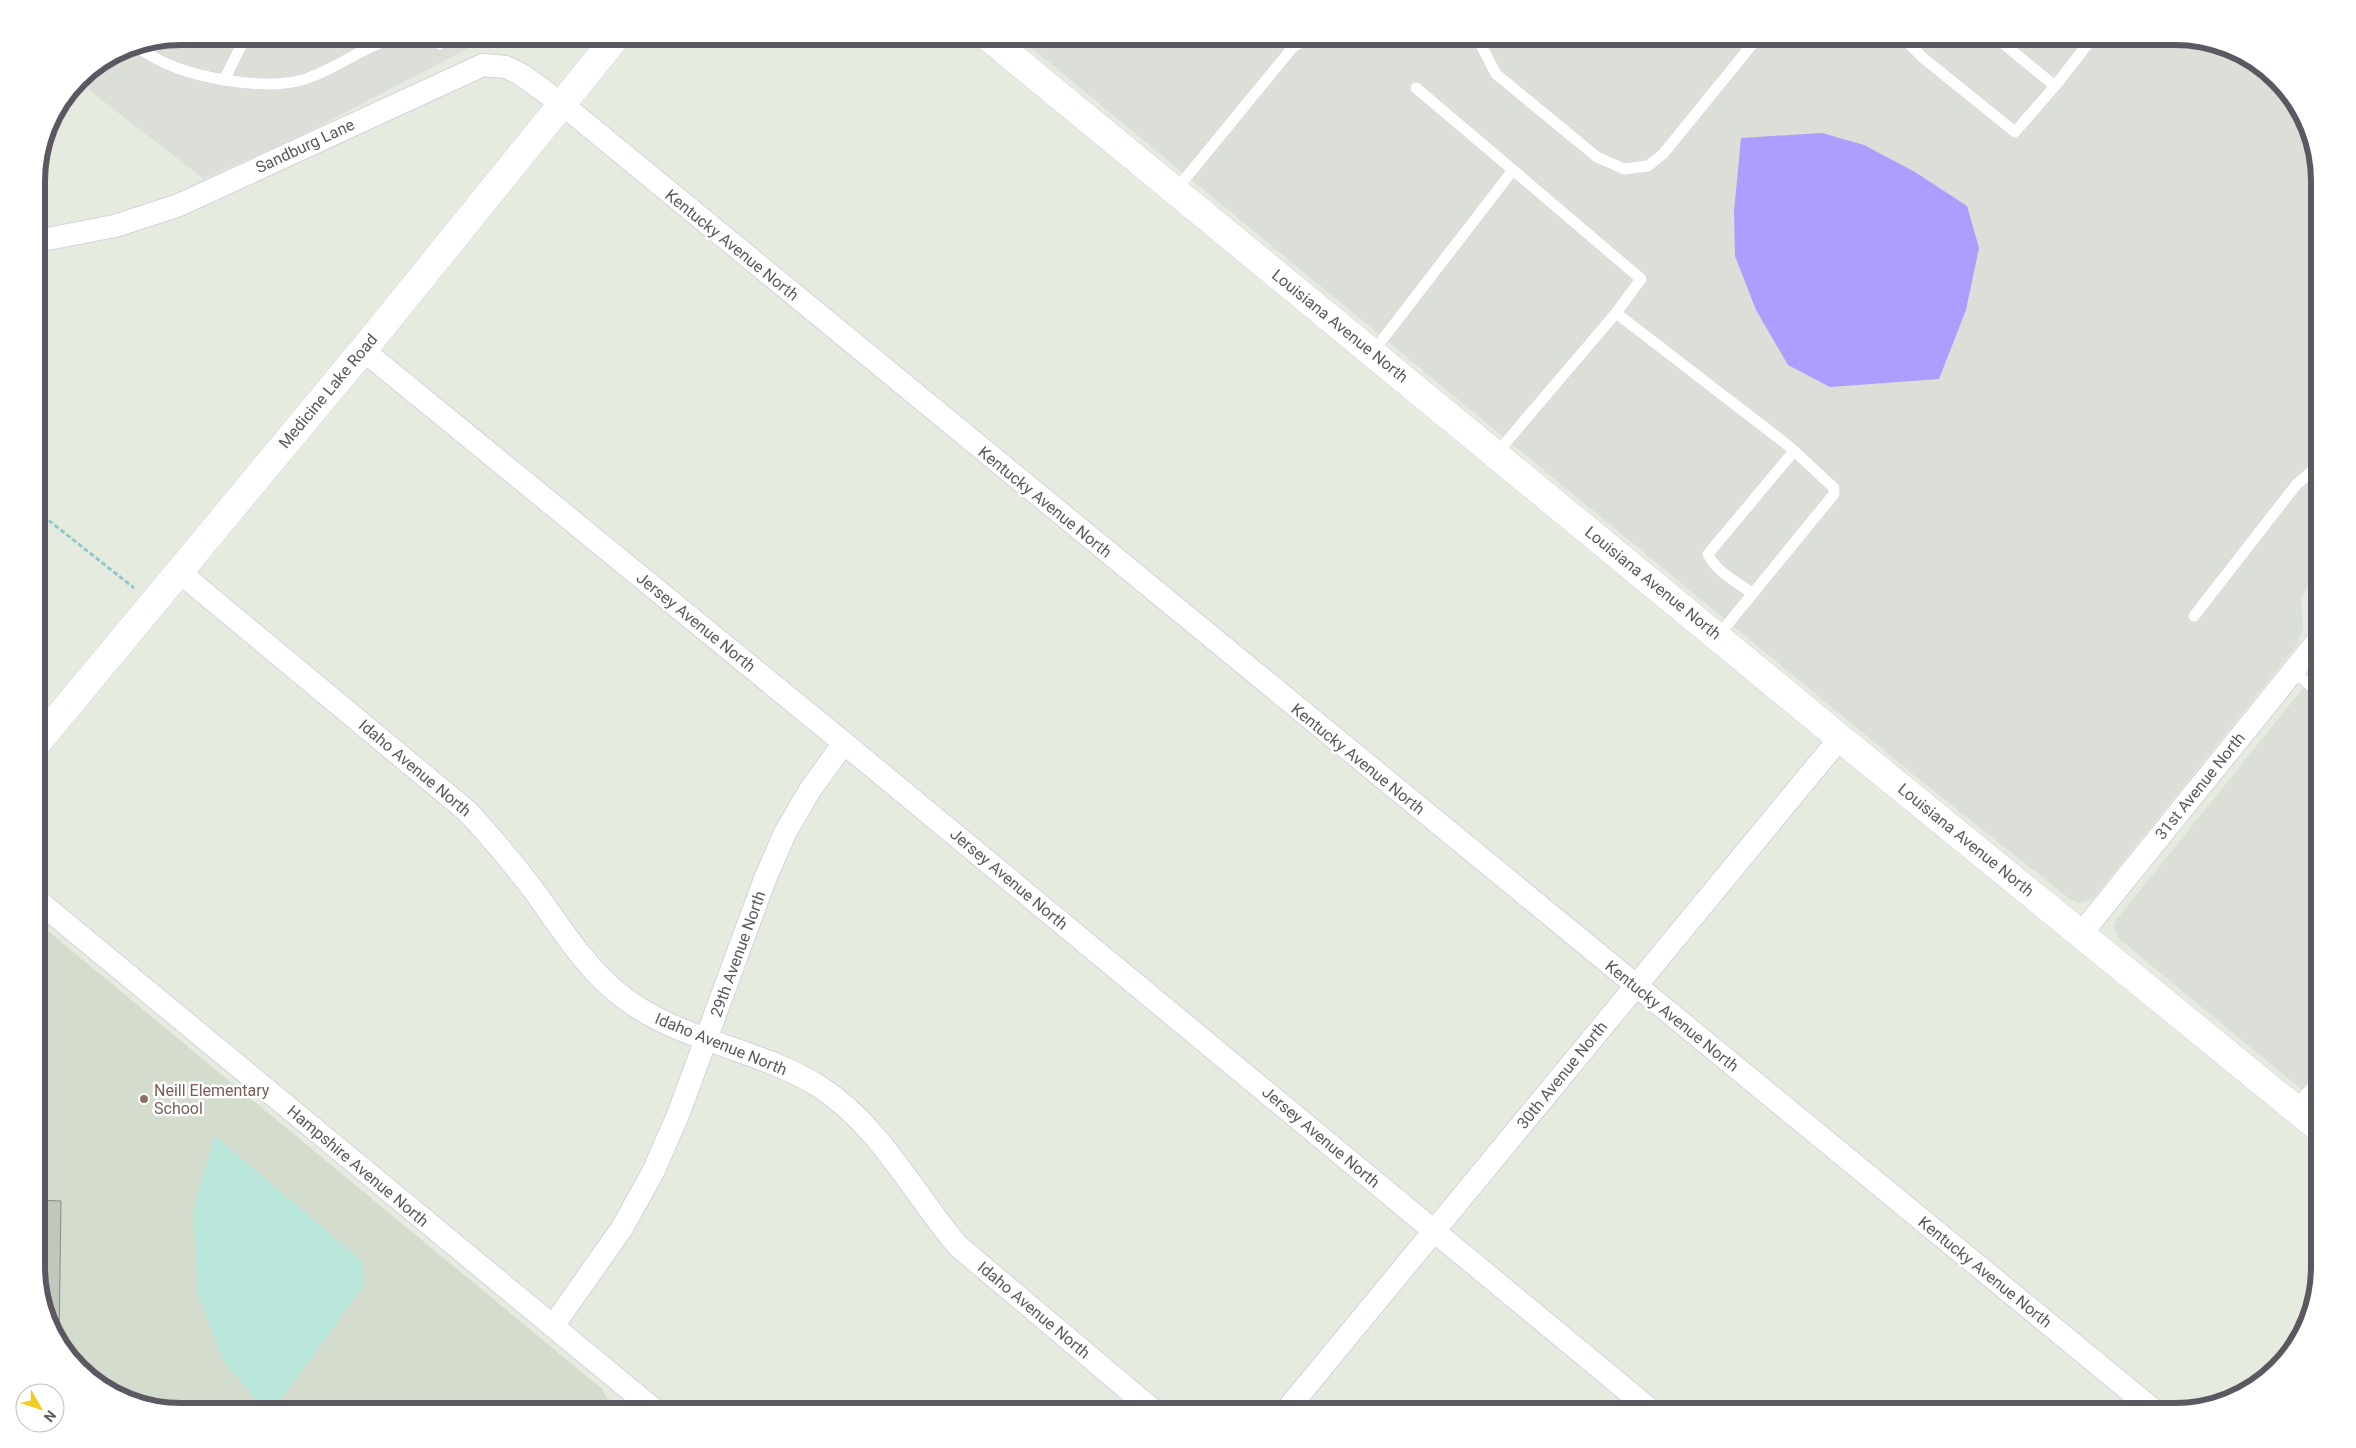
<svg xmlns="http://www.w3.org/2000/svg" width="2356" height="1448" font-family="Roboto,sans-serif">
<rect width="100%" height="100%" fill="#e5ecdf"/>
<g fill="#dbdfd7">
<polygon points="181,36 454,36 469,48 298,137 204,179 77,81 126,47"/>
<polygon points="1017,36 2175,36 2248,56 2300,108 2319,172 2320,568 2301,598 2303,629 2297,645 2092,900 2080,903 2070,899 1920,780"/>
<polygon points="2320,667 2320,1105 2117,937 2114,926 2117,919"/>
</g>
<polygon fill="#d4dcce" points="37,922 602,1389 608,1400 607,1412 181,1412 108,1392 56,1340 37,1276"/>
<polygon fill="#b9e6db" points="215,1136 362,1261 364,1285 272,1412 267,1412 223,1360 198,1294 193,1210"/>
<polygon fill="#ae9cff" points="1822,133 1864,145 1915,172 1967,206 1979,248 1966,310 1939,379 1830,387 1788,365 1756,310 1735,256 1734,212 1741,138"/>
<polygon fill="#c2c7bc" stroke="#888b84" points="37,1200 61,1201 59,1342 56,1340 37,1276"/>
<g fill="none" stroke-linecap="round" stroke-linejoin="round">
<g stroke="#d5d2da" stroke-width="12">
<g id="service">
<polyline points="1481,36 1482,47 1496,74 1597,157 1624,169 1648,166 1663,154 1759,36"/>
<polyline points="1902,36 1922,57 2015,132 2055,86 2094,36"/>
<polyline points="1994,36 2055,86"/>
<path d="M134,46C145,52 156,59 167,64C201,79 266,90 302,80C341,69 376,33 419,37C426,38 434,42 440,44"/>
<polyline points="224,80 246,36"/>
<polyline points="1416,88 1513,170"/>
<polyline points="1175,191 1293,47 1306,39 1327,40"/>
<polyline points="1616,313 1790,447 1834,488 1834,494 1718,636"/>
<polyline points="1372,353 1513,170 1641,279 1616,313 1496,454"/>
<path d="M1752,593C1738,583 1715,571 1708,554L1794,451"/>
<polyline points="2194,616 2296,485 2320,464"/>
<polyline points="2293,671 2320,693"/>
<polyline points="2293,1107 2320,1080"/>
</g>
</g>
<g stroke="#d5d2da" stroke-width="24">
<g id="minor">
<polyline points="37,241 115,226 179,205 483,65 506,67 522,75 562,104 2156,1412"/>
<polyline points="363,350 844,743 1653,1412"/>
<path d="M178,571L467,811C491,837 514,864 535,892C561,928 584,966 619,994C678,1042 757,1047 820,1087C880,1126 913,1193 958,1246L1155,1412"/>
<polyline points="37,900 657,1412"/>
<polyline points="2081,934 2320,638"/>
<polyline points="553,1326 622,1228 653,1172 678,1115 765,879 785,833 810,790 844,743"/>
<polyline points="1285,1412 1840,738"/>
</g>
</g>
<g stroke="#d5d2da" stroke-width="29">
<g id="tertiary">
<polyline points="987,36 1840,738 2320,1129"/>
<polyline points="37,743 363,350 617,36"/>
</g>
</g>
<polyline stroke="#94c9ca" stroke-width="3" stroke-dasharray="5 2.5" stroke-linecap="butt" points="37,511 134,588"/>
<use href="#service" stroke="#fff" stroke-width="11"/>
<use href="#minor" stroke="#fff" stroke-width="22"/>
<use href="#tertiary" stroke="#fff" stroke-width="28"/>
</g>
<circle fill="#8d6e63" stroke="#fff" stroke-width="2" cx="144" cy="1099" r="5"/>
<g text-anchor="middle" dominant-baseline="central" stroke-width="5" stroke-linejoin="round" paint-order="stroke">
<g font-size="16" fill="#5b5861" stroke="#fff">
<text transform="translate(305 146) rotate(-25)">Sandburg Lane</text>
<text transform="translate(732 245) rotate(39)">Kentucky Avenue North</text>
<text transform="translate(1340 326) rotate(39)">Louisiana Avenue North</text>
<text transform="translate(328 391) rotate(-50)">Medicine Lake Road</text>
<text transform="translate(1045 502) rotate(39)">Kentucky Avenue North</text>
<text transform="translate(1653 583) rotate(39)">Louisiana Avenue North</text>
<text transform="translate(696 622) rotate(39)">Jersey Avenue North</text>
<text transform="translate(1358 759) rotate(39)">Kentucky Avenue North</text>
<text transform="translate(415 768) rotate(40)">Idaho Avenue North</text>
<text transform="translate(2200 786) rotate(-51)">31st Avenue North</text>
<text transform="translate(1966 840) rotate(39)">Louisiana Avenue North</text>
<text transform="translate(1009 879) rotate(40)">Jersey Avenue North</text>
<text transform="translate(738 954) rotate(-70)">29th Avenue North</text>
<text transform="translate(1672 1016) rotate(39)">Kentucky Avenue North</text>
<text transform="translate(721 1044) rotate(22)">Idaho Avenue North</text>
<text transform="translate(1562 1075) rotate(-51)">30th Avenue North</text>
<text transform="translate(1321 1137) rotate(40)">Jersey Avenue North</text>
<text transform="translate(358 1166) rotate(40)">Hampshire Avenue North</text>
<text transform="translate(1985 1272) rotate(39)">Kentucky Avenue North</text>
<text transform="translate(1034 1310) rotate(40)">Idaho Avenue North</text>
</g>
<g font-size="16" fill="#785e54" stroke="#fff" text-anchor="start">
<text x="154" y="1090">Neill Elementary<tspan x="154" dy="18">School</tspan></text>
</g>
</g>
<path d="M0 0H2356V1448H0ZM181 45H2175A136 136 0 0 1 2311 181V1267A136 136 0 0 1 2175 1403H181A136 136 0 0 1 45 1267V181A136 136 0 0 1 181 45Z" fill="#fff" fill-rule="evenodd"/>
<path fill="none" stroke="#5b5861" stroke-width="6" d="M181 45H2175A136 136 0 0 1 2311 181V1267A136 136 0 0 1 2175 1403H181A136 136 0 0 1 45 1267V181A136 136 0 0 1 181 45Z"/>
<g transform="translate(40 1408) rotate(129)"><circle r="24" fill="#ffffff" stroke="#bdbcc0"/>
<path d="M0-4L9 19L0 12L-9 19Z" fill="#f2cd1f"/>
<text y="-8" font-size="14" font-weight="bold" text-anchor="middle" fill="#5b5861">N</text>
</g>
</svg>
